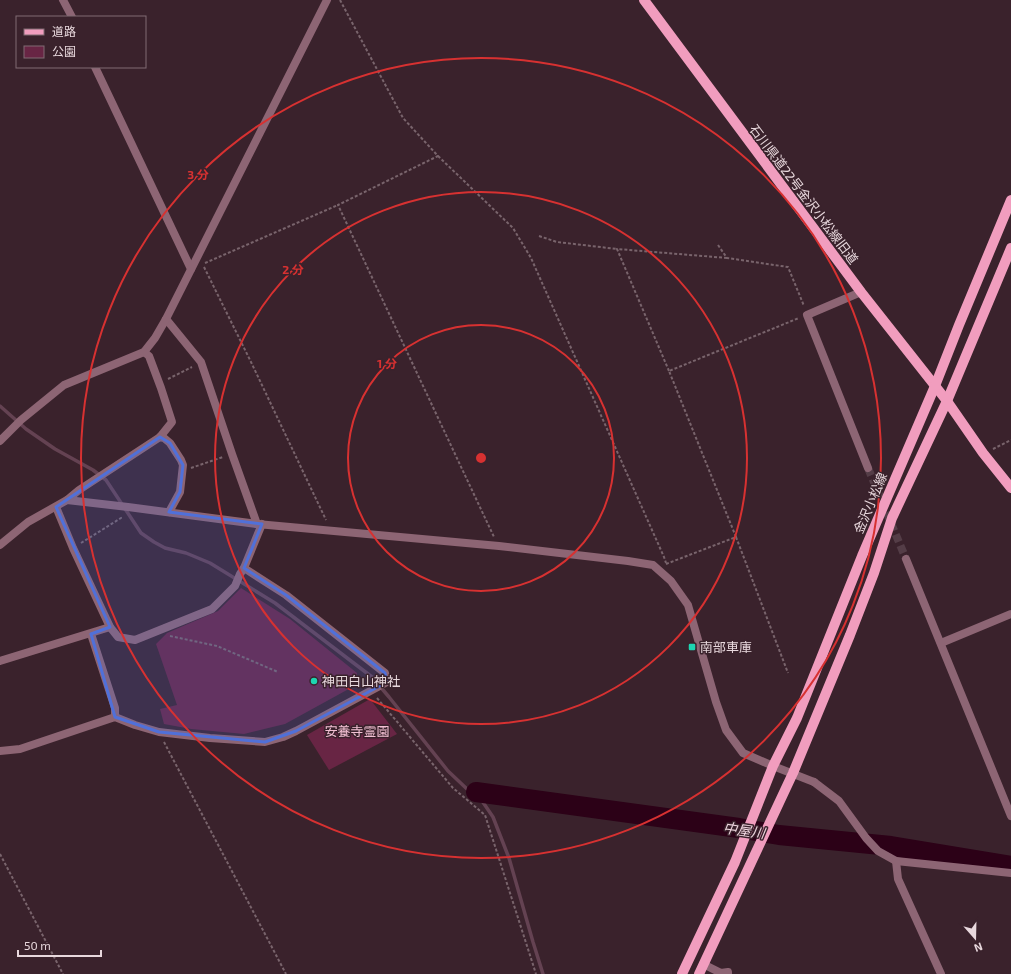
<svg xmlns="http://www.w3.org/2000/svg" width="1011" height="974" font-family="'Exo 2','Noto Sans JP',sans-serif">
<rect width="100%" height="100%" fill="#3a222c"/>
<g fill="#682544">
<polygon points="241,588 290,619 357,673 356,685 285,724 244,734 191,729 164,724 160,709 177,705 156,644 167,633 218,611"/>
<polygon points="370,699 397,734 329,770 307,735"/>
</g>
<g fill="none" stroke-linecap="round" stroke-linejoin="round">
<polyline stroke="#644252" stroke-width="3.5" points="0,406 26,429 55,449 93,470 106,480 141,533 154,542 165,548 186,553 210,563 275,603 372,677 389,697 448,771 467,789 476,792 493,817 509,858 533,942 543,974"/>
<polyline stroke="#2c0117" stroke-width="20" points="476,792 739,828 779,835 891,846 1011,866"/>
<polyline stroke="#543d47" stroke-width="8" stroke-dasharray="8 4" stroke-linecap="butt" points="868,468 906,559"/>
<g stroke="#79646c" stroke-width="2" stroke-dasharray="3 2" stroke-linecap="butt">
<polyline points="340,0 403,118 438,156 338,205 494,537"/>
<polyline points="438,156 513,228 531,258 664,557 666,563"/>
<polyline points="539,236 557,242 617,249"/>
<polyline points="718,245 727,258 788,267 804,306"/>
<polyline points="205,263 338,205"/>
<polyline points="204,267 251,362 326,520"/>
<polyline points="669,371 617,249 727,258"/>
<polyline points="168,379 192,367"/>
<polyline points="993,449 1011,440"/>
<polyline points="191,468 223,457"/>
<polyline points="736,537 669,371 799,318"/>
<polyline points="81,543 121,518 120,516"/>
<polyline points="666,564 736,537 788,673"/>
<polyline points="170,636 217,646 278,672"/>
<polyline points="377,698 453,788 485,815 536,974"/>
<polyline points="164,742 286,974"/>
<polyline points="0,854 63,974"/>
</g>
<g stroke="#8d6574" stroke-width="8">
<polyline points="63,0 72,17"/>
<polyline points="95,67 191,269"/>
<polyline points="861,292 807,315 868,468"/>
<polyline points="166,319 201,362 232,454 257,524"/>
<polyline points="160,437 164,438 170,443 181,460 183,465 180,492 169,512"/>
<polyline points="0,441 21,420 64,385 144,352 155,338 166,319 327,0"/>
<polyline points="67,500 79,490 160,437 172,422 161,388 149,356 144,352"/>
<polyline points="56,507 73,548 110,627 118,637 135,640 212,609 235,586 240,574 244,568 262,524"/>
<polyline points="906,559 1011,816"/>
<polyline points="91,634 115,708 115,717"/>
<polyline points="941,643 1011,614"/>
<polyline points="0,661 110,627"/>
<polyline points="0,751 20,749 115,717 135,725 159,732 210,738 265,742 283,737 296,731 387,682 385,673 286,595 244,568"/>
<polyline points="814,782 839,801 866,838 878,851 896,861 1011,873"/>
<polyline points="896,861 898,879 941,974"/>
<polyline points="703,964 721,973 728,972 728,974"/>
</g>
<polyline stroke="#8d6574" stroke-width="8" points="0,545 28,522 67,500 128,507 257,524 499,546 628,561 653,565 671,581 688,605 716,702 726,730 743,753 773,766 814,782"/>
<g stroke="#f19dbe" stroke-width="10">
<polyline points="644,0 861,292 947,401 983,453 1011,488"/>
<polyline points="682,974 735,862 773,766 797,718 862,556 935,386 959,325 1011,200"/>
<polyline points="699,974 793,773 850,635 874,573 892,518 947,401 1011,248"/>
</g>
</g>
<path fill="#5070d9" fill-opacity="0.2" stroke="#5070d9" stroke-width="3" stroke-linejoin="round" d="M160,437L170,443L183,465L180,492L169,512L262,524L244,568L286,595L385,673L387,682L296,731L265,742L159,732L115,717L91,634L110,627L56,507Z"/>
<g fill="none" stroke="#d73131" stroke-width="2">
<circle cx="481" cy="458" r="133"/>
<circle cx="481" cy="458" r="266"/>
<circle cx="481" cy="458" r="400"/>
</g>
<g fill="#1dd5b1" stroke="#3a222c" stroke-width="1.5">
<rect x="688" y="643" width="8" height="8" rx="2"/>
<circle cx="314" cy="681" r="4"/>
</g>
<g text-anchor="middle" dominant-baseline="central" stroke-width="3" stroke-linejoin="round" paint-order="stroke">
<g font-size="13" fill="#e8d8dd" stroke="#3a222c">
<text transform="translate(804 194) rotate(53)">石川県道22号金沢小松線旧道</text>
<text transform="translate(870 503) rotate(-67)">金沢小松線</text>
</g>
<g font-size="13" fill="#e8d8dd" stroke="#3a222c" text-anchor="start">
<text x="700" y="647">南部車庫</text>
<text x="322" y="681">神田白山神社</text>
</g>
<g font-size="13" fill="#f2c0d3" stroke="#3a222c">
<text x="357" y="731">安養寺霊園</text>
</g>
<g font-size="14" font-style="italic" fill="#f0d6e0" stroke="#3a222c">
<text transform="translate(744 830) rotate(8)">中屋川</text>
</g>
</g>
<circle cx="481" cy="458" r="6" fill="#d73131" stroke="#3a222c" stroke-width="2"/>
<g font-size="12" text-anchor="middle" font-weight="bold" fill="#d73131" stroke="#3a222c" stroke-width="3" stroke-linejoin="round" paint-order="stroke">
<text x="198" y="179">3 分</text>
<text x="293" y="274">2 分</text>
<text x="387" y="368">1 分</text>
</g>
<rect x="16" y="16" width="130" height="52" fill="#3a222c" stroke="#806b73"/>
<rect x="24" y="29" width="20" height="6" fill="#f19dbe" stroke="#806b73"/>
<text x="52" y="36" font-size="12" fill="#e8d8dd">道路</text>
<rect x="24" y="46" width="20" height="12" fill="#682544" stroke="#806b73"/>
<text x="52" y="56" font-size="12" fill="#e8d8dd">公園</text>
<g transform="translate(975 938) rotate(160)" stroke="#3a222c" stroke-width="3" paint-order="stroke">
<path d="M0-3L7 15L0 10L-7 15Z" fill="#e8d8dd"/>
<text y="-6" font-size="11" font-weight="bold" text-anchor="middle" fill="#e8d8dd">N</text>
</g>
<path d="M18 950v6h83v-6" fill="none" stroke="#e8d8dd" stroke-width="2"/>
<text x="24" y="950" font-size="12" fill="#e8d8dd" stroke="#3a222c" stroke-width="3" paint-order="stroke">50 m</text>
</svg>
